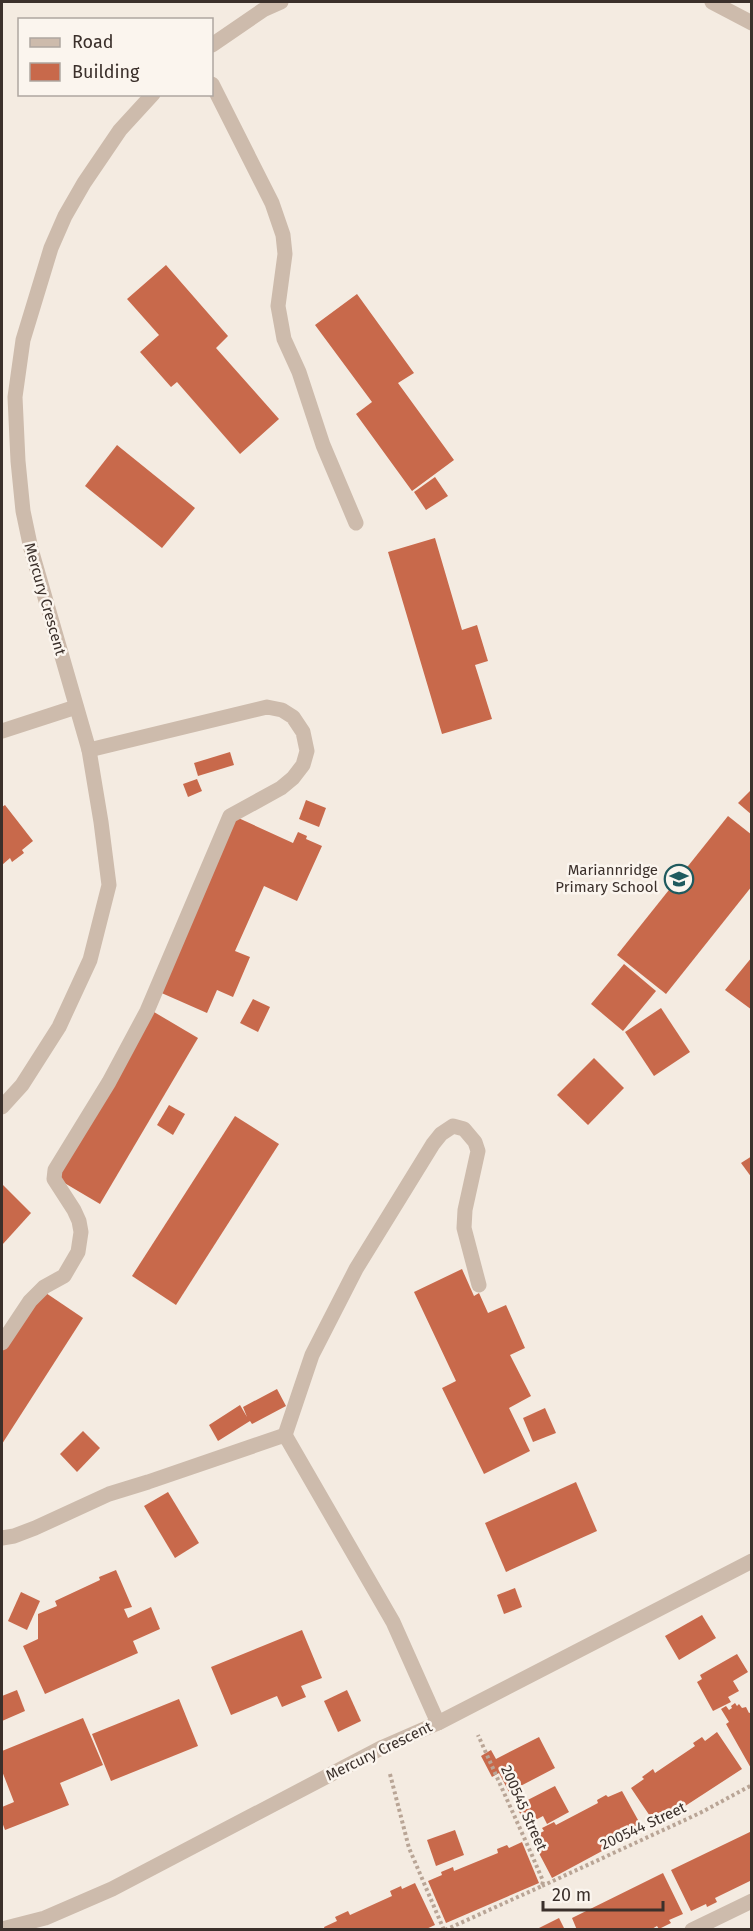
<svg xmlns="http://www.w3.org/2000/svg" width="753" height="1931" font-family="'Fira Sans',sans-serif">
<rect width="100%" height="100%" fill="#f4ebe1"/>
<g fill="#c8694b">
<polygon points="166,265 228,336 216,348 279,419 240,454 177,382 171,387 140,352 159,335 127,299"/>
<polygon points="357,294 414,373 398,383 454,460 412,491 356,414 372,402 315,325"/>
<polygon points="117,445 195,508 162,548 85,486"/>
<polygon points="435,477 448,496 426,510 414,492"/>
<polygon points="435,538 462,630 477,625 488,661 475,665 492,719 442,734 388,552"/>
<polygon points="230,752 234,765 198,776 194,763"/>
<polygon points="197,779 202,791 188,797 183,784"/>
<polygon points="752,789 752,815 738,803"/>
<polygon points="306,800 326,808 319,827 299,819"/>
<polygon points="5,805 33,841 22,850 24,853 12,862 10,858 2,865 2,807"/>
<polygon points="234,816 293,843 298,832 307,836 306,839 322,846 297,901 264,886 235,951 250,957 233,997 217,990 207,1013 157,991"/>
<polygon points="728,816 752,835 752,886 666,994 617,955"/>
<polygon points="752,957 752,1010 725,990"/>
<polygon points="624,964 656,991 623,1031 591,1004"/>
<polygon points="253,999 270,1007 258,1032 240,1023"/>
<polygon points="661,1008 690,1052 654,1076 625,1032"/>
<polygon points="154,1012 198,1038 100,1204 56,1178"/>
<polygon points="594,1058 624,1088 588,1125 557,1095"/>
<polygon points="169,1105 185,1114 173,1135 157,1125"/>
<polygon points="235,1116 279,1144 176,1305 132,1276"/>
<polygon points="752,1156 752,1178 741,1163"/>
<polygon points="2,1184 31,1213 2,1245"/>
<polygon points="462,1269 474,1296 479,1293 488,1313 506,1305 525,1348 510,1355 531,1396 509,1408 530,1451 484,1474 442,1388 456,1381 414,1292"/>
<polygon points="40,1289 83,1318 2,1444 2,1347"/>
<polygon points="277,1389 286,1406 252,1424 250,1421 218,1441 209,1425 240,1405 247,1417 243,1407"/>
<polygon points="545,1408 556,1433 533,1442 523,1418"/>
<polygon points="83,1431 100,1448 77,1472 60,1454"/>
<polygon points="576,1482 597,1531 506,1572 485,1523"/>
<polygon points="168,1492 199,1543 175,1558 144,1506"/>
<polygon points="116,1570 132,1607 124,1609 128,1618 151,1607 160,1629 133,1641 138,1653 45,1694 23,1646 38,1639 38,1614 57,1606 55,1601 100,1580 99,1577"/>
<polygon points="515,1588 522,1607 504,1614 497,1595"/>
<polygon points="21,1592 40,1601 27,1630 8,1621"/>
<polygon points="702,1615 716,1638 679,1660 665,1636"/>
<polygon points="302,1630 322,1678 301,1686 306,1697 282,1707 277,1696 231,1715 211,1667"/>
<polygon points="737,1654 748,1672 733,1681 739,1691 728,1697 731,1702 713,1711 697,1682 702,1679 700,1675"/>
<polygon points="17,1690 25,1711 2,1721 2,1696"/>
<polygon points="347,1690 361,1721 338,1732 324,1701"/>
<polygon points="179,1699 198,1746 111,1781 92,1734"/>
<polygon points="735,1703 737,1706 739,1704 742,1708 746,1707 749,1713 752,1712 752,1770 726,1724 729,1722 721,1709 726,1706 729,1710 732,1708 731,1706"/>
<polygon points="83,1718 103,1765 60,1783 69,1805 5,1830 2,1822 2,1807 14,1802 2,1771 2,1751"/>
<polygon points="717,1732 742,1769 656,1825 631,1788 644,1779 642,1777 653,1769 655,1773 695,1746 693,1743 702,1737 705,1741"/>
<polygon points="539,1737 555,1768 509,1792 499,1773 492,1777 481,1756 491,1750 496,1759"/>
<polygon points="555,1786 569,1812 547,1824 543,1816 526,1825 516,1806"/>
<polygon points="622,1791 643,1829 552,1878 531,1838 544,1831 542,1828 554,1822 556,1825 598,1803 597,1800 606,1795 608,1797"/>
<polygon points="455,1830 464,1855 436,1866 427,1840"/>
<polygon points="752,1831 752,1880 715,1898 717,1902 707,1907 706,1904 691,1911 671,1870"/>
<polygon points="522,1842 539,1883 446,1923 428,1881 442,1875 441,1872 453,1867 454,1871 498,1853 497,1849 507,1845 509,1848"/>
<polygon points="663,1873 683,1914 669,1920 671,1923 659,1929 657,1926 650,1930 577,1930 572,1918"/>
<polygon points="415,1883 435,1925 424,1930 325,1930 324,1927 337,1921 335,1917 348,1911 350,1915 392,1896 390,1891 401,1886 402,1889"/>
<polygon points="559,1918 565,1930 535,1930"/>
</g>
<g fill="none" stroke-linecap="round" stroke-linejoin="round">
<g stroke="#b9a596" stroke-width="4" stroke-dasharray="3 3" stroke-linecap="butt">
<polyline points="390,1774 409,1848 444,1930"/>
<polyline points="542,1886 700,1813 752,1785"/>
<polyline points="445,1930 542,1886 543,1881 531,1853 478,1735"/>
</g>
<g stroke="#cdbbac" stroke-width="15">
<polyline points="712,2 752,23"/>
<polyline points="212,45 263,10 281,2"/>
<polyline points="212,84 272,203 283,235 285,254 278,306 284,339 299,372 323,445 356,523"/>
<polyline points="2,731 76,707"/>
<polyline points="2,1107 22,1085 59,1027 90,960 109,885 101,822 89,750 31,549 23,511 18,461 15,397 23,340 51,248 65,216 84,183 120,130 153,94"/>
<polyline points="2,1343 30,1301 44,1287 64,1276 78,1252 81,1232 79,1221 74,1210 54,1179 55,1170 109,1082 147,1011 230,816 281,788 293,778 303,765 307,751 303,732 293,717 282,710 267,707 89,750"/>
<polyline points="285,1435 312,1355 356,1269 433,1144 441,1134 453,1126 464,1129 475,1142 478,1151 465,1210 464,1228 479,1285"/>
<polyline points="2,1538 14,1536 35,1528 109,1494 148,1482 285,1435 393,1622 438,1723"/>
<polyline points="2,1929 45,1918 112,1889 383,1747 438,1723 752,1561"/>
<polyline points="692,1930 752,1901"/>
</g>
</g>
<defs>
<g id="school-ring" transform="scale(1.5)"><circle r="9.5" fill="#fbf5ee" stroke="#1f5a5e" stroke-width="1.5"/><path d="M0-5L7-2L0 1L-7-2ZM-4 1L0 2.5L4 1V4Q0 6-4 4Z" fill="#1f5a5e"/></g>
</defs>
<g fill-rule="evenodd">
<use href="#school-ring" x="679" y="879"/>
</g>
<g text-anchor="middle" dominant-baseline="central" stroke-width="5" stroke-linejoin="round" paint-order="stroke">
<g font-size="15" fill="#3b302b" stroke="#fbf5ee">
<text transform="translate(45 599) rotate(74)">Mercury Crescent</text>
<text transform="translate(379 1751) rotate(-26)">Mercury Crescent</text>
<text transform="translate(524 1808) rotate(66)">200545 Street</text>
<text transform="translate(643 1826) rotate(-25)">200544 Street</text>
</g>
<g font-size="15" fill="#3b302b" stroke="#fbf5ee" text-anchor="end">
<text x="658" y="870">Mariannridge<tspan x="658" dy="17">Primary School</tspan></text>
</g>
</g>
<rect width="753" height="1931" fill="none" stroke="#3b302b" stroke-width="6"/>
<rect x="18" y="18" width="195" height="78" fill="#fbf5ee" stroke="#aea6a0" stroke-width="1.5"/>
<rect x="30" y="38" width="30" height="9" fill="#cdbbac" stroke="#aea6a0" stroke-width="1.5"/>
<text x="72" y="48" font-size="18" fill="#3b302b">Road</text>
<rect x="30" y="63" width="30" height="18" fill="#c8694b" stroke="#aea6a0" stroke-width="1.5"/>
<text x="72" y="78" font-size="18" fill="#3b302b">Building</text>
<path d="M543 1901v9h120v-9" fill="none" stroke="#3b302b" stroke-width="3"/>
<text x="552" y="1901" font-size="18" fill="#3b302b" stroke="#fbf5ee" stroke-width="4.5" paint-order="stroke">20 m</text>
</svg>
